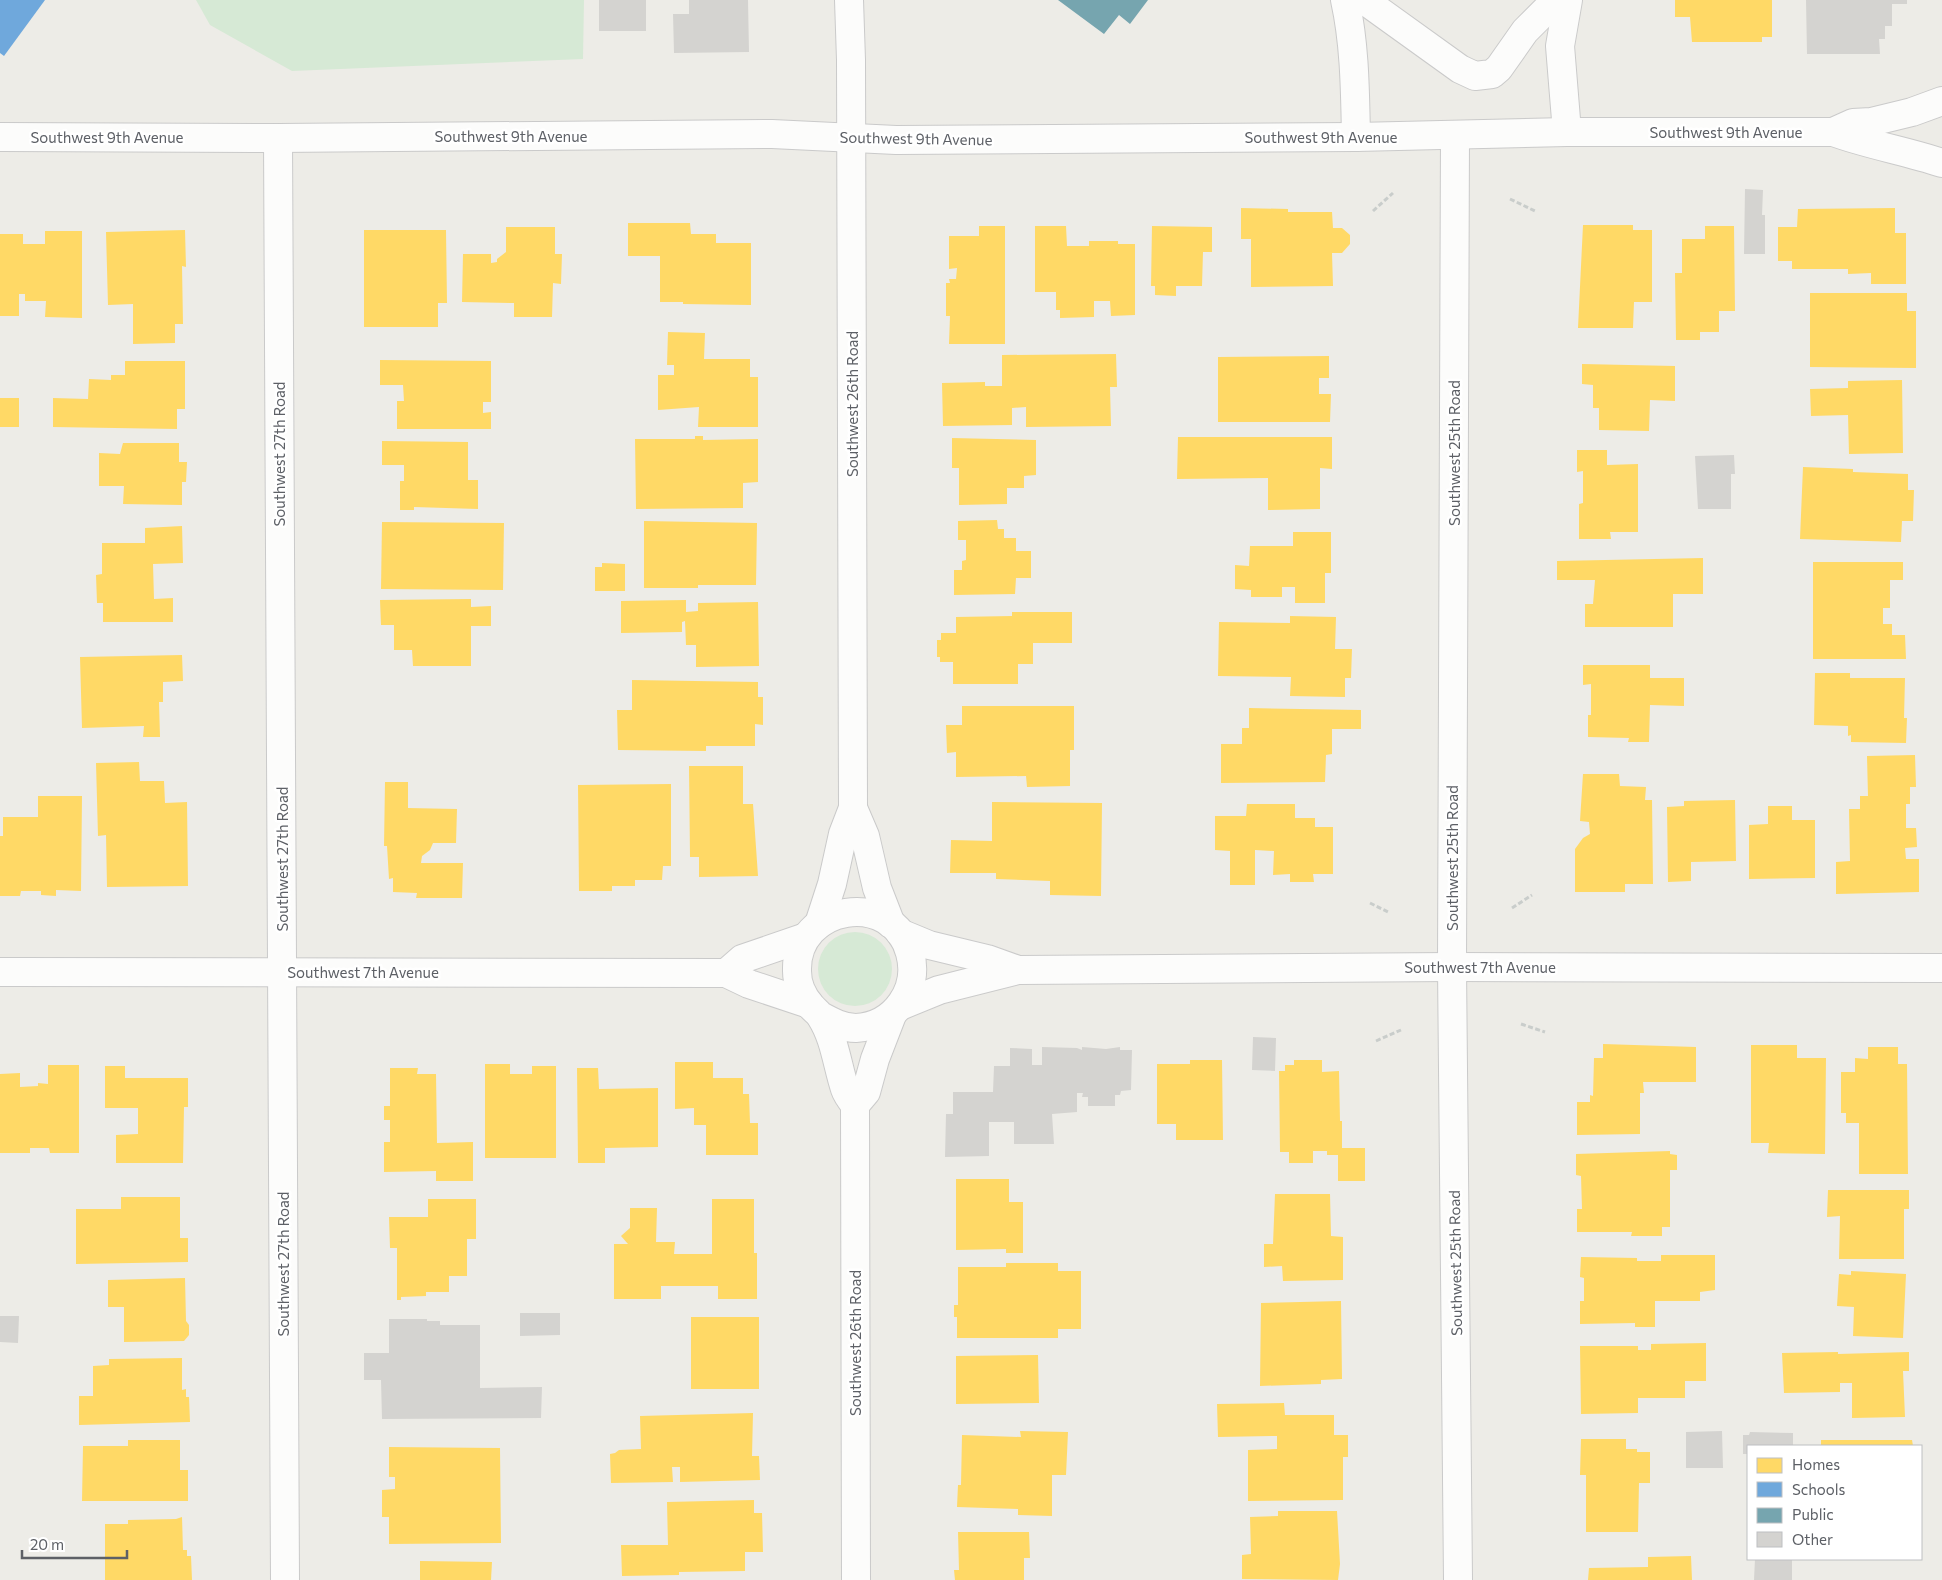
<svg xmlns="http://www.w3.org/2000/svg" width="1942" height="1580" font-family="Commissioner,sans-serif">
<rect width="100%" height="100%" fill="#edece7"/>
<g fill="#d6e9d5">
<polygon points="196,0 584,0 583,59 292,71 210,25"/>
<circle cx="855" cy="969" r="37"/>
</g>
<g fill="#ffd966">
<polygon points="1675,0 1772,0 1772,37 1762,37 1762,42 1692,42 1690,17 1675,17"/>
<polygon points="1241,208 1288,209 1288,212 1332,212 1333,228 1342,228 1350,235 1350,244 1342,253 1332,253 1333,286 1251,287 1251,239 1241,239"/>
<polygon points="1895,208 1895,233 1906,233 1906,284 1871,284 1871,273 1848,274 1848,269 1792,269 1792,261 1778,261 1778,227 1797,227 1798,209"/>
<polygon points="628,223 690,223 691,234 716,234 716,243 751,243 751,305 683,304 683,302 660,302 660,256 628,256"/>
<polygon points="1583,225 1633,225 1633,230 1652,230 1652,302 1634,302 1633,328 1578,328"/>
<polygon points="979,226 1005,226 1005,344 949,344 950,316 946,316 946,283 950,283 949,279 956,279 957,268 949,269 949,236 979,236"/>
<polygon points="1035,226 1066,226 1067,246 1089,246 1089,241 1118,241 1118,244 1135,244 1135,315 1111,316 1110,301 1094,301 1094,317 1060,318 1060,310 1056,310 1056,292 1035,292"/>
<polygon points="1152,226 1212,227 1212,252 1203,252 1202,286 1176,286 1176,296 1155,295 1155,286 1151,286"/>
<polygon points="1705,226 1734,226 1735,311 1719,311 1719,332 1700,332 1700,340 1676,340 1675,273 1682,273 1682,239 1705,239"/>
<polygon points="506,227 555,227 555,254 562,254 561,284 553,283 552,317 514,317 514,303 462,302 463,254 491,254 491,263 497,262 497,259 506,252"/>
<polygon points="185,230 186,267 182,266 183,324 175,324 175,343 133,344 133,304 108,305 106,232"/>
<polygon points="364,230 446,230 447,303 438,303 438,327 364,327"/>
<polygon points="45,231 82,231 82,318 45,317 46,301 25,301 25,294 19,294 19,316 0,316 0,234 23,234 23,244 45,244"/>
<polygon points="1810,293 1907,293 1907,311 1916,311 1916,368 1810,367"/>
<polygon points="668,332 705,333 704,359 750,359 750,377 758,377 758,427 698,427 699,407 658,410 658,375 674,375 674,365 667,365"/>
<polygon points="1116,354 1117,387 1110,387 1111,426 1026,427 1026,407 1012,408 1012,425 943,426 942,383 985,382 985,386 1002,386 1002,355"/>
<polygon points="1329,356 1329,378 1319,378 1319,394 1331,394 1330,422 1218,422 1218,357"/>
<polygon points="380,360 491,361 491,402 483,402 483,413 491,412 491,429 397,429 397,401 404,401 403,385 380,385"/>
<polygon points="125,361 185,361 185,409 177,409 177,429 53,427 53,398 88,399 89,379 111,380 111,375 125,375"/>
<polygon points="1582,364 1675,366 1675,401 1650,400 1649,431 1599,430 1599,408 1593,408 1593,385 1582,384"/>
<polygon points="1902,380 1903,453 1849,454 1848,415 1811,416 1810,389 1848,388 1848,381"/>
<rect x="0" y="398" width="19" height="29"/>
<polygon points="695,436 703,436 703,440 758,439 758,482 743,483 743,508 636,509 635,439 695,439"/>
<polygon points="1178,437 1332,437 1332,469 1320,468 1320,509 1268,510 1268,478 1177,479"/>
<polygon points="952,438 1036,440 1036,475 1024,476 1024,488 1007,488 1007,504 959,505 959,468 952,468"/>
<polygon points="382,441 468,442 468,480 478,480 478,509 414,507 414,510 400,510 400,481 404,481 404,465 382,465"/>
<polygon points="123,443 179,443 179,462 187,462 186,482 182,482 182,505 123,504 124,486 99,486 99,453 120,454"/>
<polygon points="1577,450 1607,450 1607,465 1638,464 1638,532 1610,532 1611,539 1579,539 1579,504 1583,503 1583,471 1577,472"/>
<polygon points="1803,467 1853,469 1853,472 1908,474 1908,490 1914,490 1913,521 1902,521 1901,542 1800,539"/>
<polygon points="997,520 998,529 1004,529 1004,538 1016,538 1016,551 1031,551 1031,578 1016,578 1015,594 954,595 954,570 962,570 962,561 966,560 966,540 958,540 958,521"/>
<polygon points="644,521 757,523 756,585 698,585 698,588 644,588"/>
<polygon points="382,522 504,523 503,590 381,589"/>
<polygon points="182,526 183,563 153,564 154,599 173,598 173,622 103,622 103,603 97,603 96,575 102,574 102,543 145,543 145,528"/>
<polygon points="1293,532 1331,532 1331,573 1325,573 1325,603 1295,603 1295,587 1282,587 1282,597 1251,597 1251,590 1235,589 1235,565 1249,566 1250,546 1293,546"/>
<polygon points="1703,558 1703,594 1673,594 1673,627 1585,627 1585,604 1593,604 1595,580 1557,580 1557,561"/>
<polygon points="1813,562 1903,562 1903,580 1890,580 1890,608 1883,608 1883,624 1892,624 1892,635 1905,635 1906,659 1813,659"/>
<polygon points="602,563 625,564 625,591 595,591 595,567 602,567"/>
<polygon points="471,599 471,607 491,606 491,626 471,626 471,666 413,666 412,650 394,650 394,625 381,625 380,600"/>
<polygon points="686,600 686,612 698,611 698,603 758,602 759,666 696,667 696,645 686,645 685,621 682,622 682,632 621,633 621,601"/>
<polygon points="1012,612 1072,612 1072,643 1033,643 1033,664 1018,664 1018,684 953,684 953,662 940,662 940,657 937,657 937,640 941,640 941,633 956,633 956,617 1012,616"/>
<polygon points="1290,616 1336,617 1335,649 1352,649 1351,678 1345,678 1345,697 1290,696 1291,677 1218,676 1219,622 1290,623"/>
<polygon points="182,655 183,681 163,682 163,702 159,702 160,737 143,737 144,726 82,728 80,657"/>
<polygon points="1583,665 1650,665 1650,678 1684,678 1684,706 1650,705 1649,742 1628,742 1629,738 1588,737 1588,715 1591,715 1591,684 1583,685"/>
<polygon points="1815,673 1850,673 1850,678 1905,678 1904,718 1907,718 1906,743 1851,742 1851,735 1848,736 1848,726 1814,725"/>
<polygon points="632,680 758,682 758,697 763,697 763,725 755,724 755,746 706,746 706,751 618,750 617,710 632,710"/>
<polygon points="962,706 1074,706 1074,750 1070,750 1070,786 1027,787 1026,776 956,777 956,752 947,753 946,725 962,725"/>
<polygon points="1249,708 1361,710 1361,729 1332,729 1332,754 1326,755 1325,782 1221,783 1221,744 1242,744 1242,728 1249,728"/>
<polygon points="1915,755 1916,787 1910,787 1910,804 1906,804 1906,828 1916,828 1917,847 1905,848 1906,859 1919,859 1919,892 1836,894 1836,862 1850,861 1849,809 1860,809 1860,796 1868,796 1867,756"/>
<polygon points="139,762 140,781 164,781 165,803 187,802 188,886 107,887 106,835 98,836 96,763"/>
<polygon points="689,766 743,766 743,804 753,804 758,876 699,877 699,857 690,857"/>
<polygon points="1583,774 1619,774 1620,786 1646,787 1645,800 1652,800 1653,884 1625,884 1625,892 1575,892 1575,849 1583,838 1590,834 1589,822 1580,821"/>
<polygon points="385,782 408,782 408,808 457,809 456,843 433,843 430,850 422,856 421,863 463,863 462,898 416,898 417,893 393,892 393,878 389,879 387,846 384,846"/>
<polygon points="671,784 671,866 663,866 662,880 635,880 635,886 612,886 612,891 579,891 578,785"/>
<polygon points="38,796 82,796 81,891 56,890 56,896 41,895 41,891 21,891 20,896 0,896 0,836 3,836 3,817 38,817"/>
<polygon points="1735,800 1736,861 1691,862 1691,881 1668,882 1667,807 1684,806 1684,801"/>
<polygon points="992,802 1102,803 1101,896 1050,895 1050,881 996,879 996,873 950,873 951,840 992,841"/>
<polygon points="1247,804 1295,804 1295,818 1315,818 1315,827 1333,827 1333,874 1313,874 1314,882 1290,882 1290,874 1273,875 1274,851 1255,850 1255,885 1230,885 1230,851 1215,850 1215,816 1246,816"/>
<polygon points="1768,806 1792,806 1792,820 1815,820 1815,878 1749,879 1749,825 1768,824"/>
<polygon points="1603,1044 1696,1047 1696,1082 1643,1082 1644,1093 1640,1093 1640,1134 1577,1135 1577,1102 1590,1102 1590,1095 1593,1096 1594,1058 1603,1058"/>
<polygon points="1751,1045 1797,1045 1797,1058 1826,1058 1825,1154 1768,1153 1769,1143 1751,1143"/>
<polygon points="1868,1047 1898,1047 1898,1064 1907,1064 1908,1174 1859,1174 1859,1123 1846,1123 1846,1113 1841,1113 1841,1072 1855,1072 1855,1058 1868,1059"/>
<polygon points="1190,1060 1222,1060 1223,1140 1176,1140 1176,1124 1157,1124 1157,1064 1190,1064"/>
<polygon points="1294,1060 1322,1060 1322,1072 1339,1071 1340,1121 1342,1121 1342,1148 1365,1148 1365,1181 1338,1181 1338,1155 1327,1155 1327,1151 1313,1151 1313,1163 1289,1163 1289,1152 1280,1152 1279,1071 1285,1071 1285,1065 1294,1065"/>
<polygon points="675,1062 713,1062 713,1078 743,1078 743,1094 749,1094 750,1123 758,1123 758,1155 706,1155 706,1125 694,1125 694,1108 675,1109"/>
<polygon points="485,1064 510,1064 510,1074 532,1074 532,1066 556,1066 556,1158 485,1158"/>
<polygon points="48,1065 79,1065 79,1153 50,1153 49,1148 30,1148 30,1153 0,1153 0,1074 20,1073 20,1087 38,1086 38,1083 48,1084"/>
<polygon points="105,1066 125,1066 125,1078 188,1078 188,1107 184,1107 183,1163 116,1163 116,1135 138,1134 138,1108 105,1108"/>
<polygon points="390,1068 418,1068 417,1074 436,1074 437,1143 473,1142 473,1181 436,1181 436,1171 384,1172 384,1142 390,1142 390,1120 384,1120 384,1106 390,1106"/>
<polygon points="577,1068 598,1068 599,1089 658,1088 658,1147 605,1148 605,1163 578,1163"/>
<polygon points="1670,1151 1670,1154 1677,1155 1677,1170 1670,1170 1670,1227 1662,1227 1662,1236 1631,1236 1632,1232 1577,1232 1577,1209 1582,1209 1581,1176 1576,1175 1576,1154"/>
<polygon points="956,1179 1009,1179 1009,1202 1023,1202 1023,1253 1006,1253 1006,1249 956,1250"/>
<polygon points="1828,1190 1909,1190 1909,1209 1904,1209 1904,1259 1839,1259 1840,1216 1827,1217"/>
<polygon points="1275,1194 1330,1194 1331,1236 1343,1237 1343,1280 1283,1281 1282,1266 1264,1267 1264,1244 1273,1244"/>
<polygon points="121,1197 180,1197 180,1238 188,1238 188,1262 76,1264 76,1209 121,1209"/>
<polygon points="428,1199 476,1199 476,1239 467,1239 467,1276 449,1276 449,1292 426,1292 426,1296 401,1297 401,1300 397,1300 397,1248 390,1248 389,1217 428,1217"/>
<polygon points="712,1199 754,1199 754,1253 757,1253 757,1299 718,1299 718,1286 661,1286 661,1299 614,1299 614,1244 628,1244 621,1236 630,1228 630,1208 657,1208 656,1242 675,1242 674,1254 712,1254"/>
<polygon points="1661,1255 1715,1255 1715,1290 1700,1292 1700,1301 1655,1301 1655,1327 1635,1327 1635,1323 1580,1324 1580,1301 1584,1301 1584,1278 1580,1277 1581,1257 1637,1258 1637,1261 1661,1261"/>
<polygon points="1006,1263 1058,1263 1058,1271 1081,1271 1081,1329 1058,1329 1058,1338 957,1338 957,1317 954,1317 954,1305 958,1305 958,1267 1006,1267"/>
<polygon points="1851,1271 1906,1274 1903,1338 1853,1336 1854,1307 1837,1306 1839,1274 1851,1275"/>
<polygon points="185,1278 186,1321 189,1325 189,1335 184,1341 124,1342 124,1307 108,1307 108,1280"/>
<polygon points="1341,1301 1342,1379 1321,1380 1321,1384 1260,1386 1261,1303"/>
<rect x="691" y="1317" width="68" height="72"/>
<polygon points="1706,1343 1706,1381 1685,1381 1685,1398 1638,1398 1638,1413 1581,1414 1580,1346 1638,1346 1638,1350 1651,1350 1651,1344"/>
<polygon points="1838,1352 1838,1354 1909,1352 1909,1371 1903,1371 1905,1417 1852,1418 1852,1383 1840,1383 1840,1392 1784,1393 1782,1353"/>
<polygon points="1038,1355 1039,1403 956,1404 956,1356"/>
<polygon points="182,1358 182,1390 186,1389 186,1397 189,1397 190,1422 79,1425 79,1396 93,1396 93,1366 109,1365 109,1359"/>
<polygon points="1284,1403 1285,1415 1334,1415 1334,1435 1348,1435 1348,1457 1343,1457 1343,1500 1248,1501 1248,1450 1277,1449 1277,1436 1218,1437 1217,1404"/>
<polygon points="753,1413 752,1456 759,1456 760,1480 680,1482 680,1467 672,1467 673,1482 611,1483 610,1454 615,1453 619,1450 641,1449 640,1416"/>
<polygon points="1020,1431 1068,1432 1066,1475 1052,1475 1052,1516 1018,1515 1018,1509 957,1507 958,1485 961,1485 962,1435 1021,1437"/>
<polygon points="1581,1439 1626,1439 1626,1449 1637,1449 1637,1452 1650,1452 1650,1483 1639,1483 1638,1532 1586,1532 1586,1475 1580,1475"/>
<polygon points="128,1440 180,1440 180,1470 188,1470 188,1501 82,1501 83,1446 128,1446"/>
<polygon points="1821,1440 1912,1440 1913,1446 1821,1446"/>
<polygon points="389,1447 500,1448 501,1543 389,1544 389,1517 382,1517 382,1490 395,1489 395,1477 389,1477"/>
<polygon points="754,1500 754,1513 762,1513 763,1552 745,1552 745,1571 679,1572 679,1575 622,1576 621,1545 668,1545 667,1502"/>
<polygon points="1278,1511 1337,1511 1340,1564 1338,1580 1242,1579 1242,1555 1251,1554 1250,1517 1278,1516"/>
<polygon points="182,1517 183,1550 187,1550 187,1556 191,1556 192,1580 105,1580 105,1524 128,1524 128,1520 176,1519"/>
<polygon points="958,1532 1029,1532 1030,1558 1024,1558 1024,1580 955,1580 954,1570 959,1570"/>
<polygon points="1691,1556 1692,1580 1588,1580 1589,1568 1648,1567 1648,1557"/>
<polygon points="420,1561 492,1562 491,1580 420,1580"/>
</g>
<polygon fill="#6fa8dc" points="0,0 45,0 4,56 0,53"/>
<polygon fill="#76a5af" points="1058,0 1148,0 1130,24 1119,15 1104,34"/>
<g fill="#d4d3d0">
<rect x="599" y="0" width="47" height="31"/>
<polygon points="689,0 748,0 749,52 674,53 673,14 689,14"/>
<polygon points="1806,0 1907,0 1907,4 1892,4 1892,26 1885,26 1885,39 1879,39 1880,54 1807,54"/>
<polygon points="1745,189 1763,190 1762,215 1765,215 1765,254 1744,254"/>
<polygon points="1734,455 1735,474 1731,474 1731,509 1698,509 1695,456"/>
<polygon points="1253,1037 1276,1038 1275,1071 1252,1070"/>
<polygon points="1042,1047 1077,1048 1082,1050 1082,1047 1106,1049 1120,1047 1120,1050 1132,1050 1131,1090 1121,1091 1120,1095 1115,1095 1115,1106 1088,1106 1088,1097 1082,1097 1083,1093 1077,1093 1077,1112 1052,1114 1054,1144 1014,1144 1014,1122 989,1122 989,1156 945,1157 946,1114 953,1114 953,1092 993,1092 994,1066 1010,1066 1010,1048 1032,1049 1032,1065 1042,1065"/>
<polygon points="520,1313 560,1313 560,1335 520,1336"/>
<polygon points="0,1316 19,1316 18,1343 0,1342"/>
<polygon points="389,1319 427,1319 427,1321 440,1321 440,1325 480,1325 480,1388 542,1387 541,1418 382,1419 381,1380 364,1380 364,1353 389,1353"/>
<polygon points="1722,1431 1723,1468 1686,1468 1686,1432"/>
<polygon points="1750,1432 1793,1433 1793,1446 1748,1446 1748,1454 1743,1454 1743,1435 1749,1435"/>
<polygon points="1755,1559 1792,1559 1792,1580 1754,1580"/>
</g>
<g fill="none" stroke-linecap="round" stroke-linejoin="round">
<g stroke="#cacaca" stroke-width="30">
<g id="minor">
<path d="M1345,0C1355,45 1355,92 1356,137"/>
<polyline points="1364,0 1460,69 1475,76 1492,74 1499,68 1525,31 1556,0"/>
<polyline points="1567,132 1560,46 1568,0"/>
<polyline points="1833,132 1853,123 1871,122 1912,112 1942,101"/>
<polyline points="1455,136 1452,967 1458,1580"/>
<path d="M0,137L278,138L772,134L896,140L1356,137L1567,132H1833C1869,145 1906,151 1942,163"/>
<polyline points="278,138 285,1580"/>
<polyline points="853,808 865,836 877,888 891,924"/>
<polyline points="819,924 832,884 843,834 853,808 851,60 849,0"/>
<polyline points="900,933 929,945 987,959 1018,970"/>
<polyline points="0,972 726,973 749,984 809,1004"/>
<polyline points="726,973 742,959 806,937"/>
<polyline points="900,1006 939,990 1018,970 1452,967 1942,968"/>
<path d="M821,1016C832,1022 843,1028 856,1028C895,1026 920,989 910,953C893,889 795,904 797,971C797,984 803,997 811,1006C814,1010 819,1013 821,1017C835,1039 837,1065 845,1089C847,1095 851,1100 855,1105L856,1580"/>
<polyline points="855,1105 866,1092 875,1059 892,1015"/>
</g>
</g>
<g stroke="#c9cdcb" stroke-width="3" stroke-dasharray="5 2.5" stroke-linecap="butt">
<polyline points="1510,199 1535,211"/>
<polyline points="1373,211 1393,193"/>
<polyline points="1370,903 1390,913"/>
<polyline points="1512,908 1532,895"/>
<polyline points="1521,1024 1545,1032"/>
<polyline points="1376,1041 1401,1030"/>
</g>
<use href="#minor" stroke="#fcfcfb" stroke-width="28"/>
</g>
<g text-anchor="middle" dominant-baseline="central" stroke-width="5" stroke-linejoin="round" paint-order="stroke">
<g font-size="15" fill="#5d6066" stroke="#fff">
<text x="1726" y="132">Southwest 9th Avenue</text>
<text x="511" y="136">Southwest 9th Avenue</text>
<text x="107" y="137">Southwest 9th Avenue</text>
<text x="1321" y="137">Southwest 9th Avenue</text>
<text transform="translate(916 138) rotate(1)">Southwest 9th Avenue</text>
<text transform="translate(852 404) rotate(-90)">Southwest 26th Road</text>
<text transform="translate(1454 453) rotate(-90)">Southwest 25th Road</text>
<text transform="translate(279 454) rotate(-90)">Southwest 27th Road</text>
<text transform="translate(1452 858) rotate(-90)">Southwest 25th Road</text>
<text transform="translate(282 859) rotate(-90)">Southwest 27th Road</text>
<text x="1480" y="967">Southwest 7th Avenue</text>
<text x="363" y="972">Southwest 7th Avenue</text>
<text transform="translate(1455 1263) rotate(-91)">Southwest 25th Road</text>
<text transform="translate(283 1264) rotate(-90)">Southwest 27th Road</text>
<text transform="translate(855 1343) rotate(-90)">Southwest 26th Road</text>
</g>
</g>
<rect x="1747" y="1445" width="175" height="115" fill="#ffffff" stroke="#bebfc2"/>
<rect x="1757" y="1458" width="25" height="15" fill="#ffd966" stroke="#bebfc2"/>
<text x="1792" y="1470" font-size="15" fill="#5d6066">Homes</text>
<rect x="1757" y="1482" width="25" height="15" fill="#6fa8dc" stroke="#bebfc2"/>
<text x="1792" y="1495" font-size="15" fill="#5d6066">Schools</text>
<rect x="1757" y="1508" width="25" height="15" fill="#76a5af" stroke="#bebfc2"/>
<text x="1792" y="1520" font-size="15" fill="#5d6066">Public</text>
<rect x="1757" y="1532" width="25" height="15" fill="#d4d3d0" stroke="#bebfc2"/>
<text x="1792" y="1545" font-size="15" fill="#5d6066">Other</text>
<path d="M22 1550v8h105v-8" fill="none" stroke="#5d6066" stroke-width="2.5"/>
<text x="30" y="1550" font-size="15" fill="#5d6066" stroke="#ffffff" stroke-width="4" paint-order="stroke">20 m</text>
</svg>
